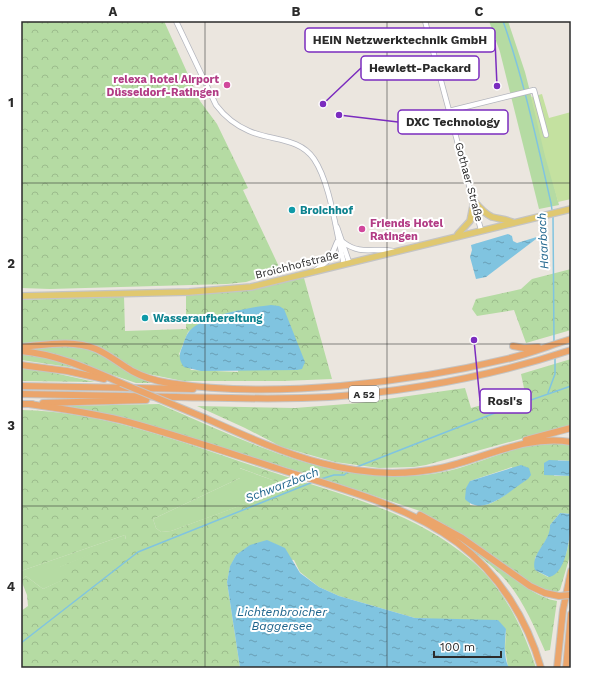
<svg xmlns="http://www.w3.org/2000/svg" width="592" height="689" font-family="'Work Sans',sans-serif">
<defs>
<pattern id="forest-crowns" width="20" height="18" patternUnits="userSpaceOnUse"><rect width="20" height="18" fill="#b5dba3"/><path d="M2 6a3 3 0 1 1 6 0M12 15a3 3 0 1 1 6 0" fill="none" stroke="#9cbc8c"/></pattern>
<pattern id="water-ripples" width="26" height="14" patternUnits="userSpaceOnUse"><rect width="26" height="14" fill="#80c4e0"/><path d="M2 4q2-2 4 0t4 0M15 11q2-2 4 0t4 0" fill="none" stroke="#699fb6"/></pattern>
</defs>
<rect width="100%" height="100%" fill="#ebe6df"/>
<g fill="#b5dba3">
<polygon points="489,21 508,21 525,72 559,205 539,209 500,52"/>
<polygon points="239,468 292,487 171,531 161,532 156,528 153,519 240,478"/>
<polygon points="125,535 126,540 60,567 63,580 43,589 26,576 21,580 21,571"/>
</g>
<g fill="url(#forest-crowns)" fill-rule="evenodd">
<polygon points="21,21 164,21 200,101 217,124 248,188 243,190 281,271 246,282 227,284 50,289 21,288"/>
<polygon points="571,269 571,330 526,343 514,310 477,316 472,309 476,299 521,289 532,279"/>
<path d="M304,278L332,379L283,381H183L143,373L86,343L59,340L21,344V300L124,296L125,331L186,329V294L247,290ZM235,311L238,372L191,370L179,354L188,332L199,324Z"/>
<polygon points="72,345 94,350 159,383 136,383 43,351 27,349"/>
<polygon points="21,353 48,357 76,368 21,360"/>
<polygon points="571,359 571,425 426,465 414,467 379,468 335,462 282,447 245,428 197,406 295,408 359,403 465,388 471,408 525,393 521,374"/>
<polygon points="21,368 41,370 95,382 21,381"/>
<path d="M159,404C251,443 336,489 438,473C482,466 525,436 571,445V461L558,460L554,476H571V514L560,513L550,525L551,532L535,558V570L548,577L566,554L571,534V552L560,590L557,592L535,587L454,530L420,511L336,483L128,419L68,406ZM512,467L519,484C505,495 489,510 470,505V481Z"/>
<path d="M21,410C106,411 189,445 269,471C339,494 414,511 471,560C504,588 523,628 536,668H508L505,648L506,629L451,620L415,618L339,596L319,587L300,572L294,560L236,555L230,567L227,582L240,668H21V611L28,606L27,595L21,580L26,576L43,589L62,580L59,567L126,539L125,535L21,571ZM240,468L291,487L171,531L161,532L156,528L153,519L240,478Z"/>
<path d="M454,537C465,544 477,551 488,559C510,573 530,596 557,601L550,650L545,651C533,624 521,595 500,574C486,560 469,549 454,537Z"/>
</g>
<polygon fill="#c4e1a0" points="542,94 549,118 571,112 571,199 558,202 545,156 531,97"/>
<g fill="url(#water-ripples)">
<polygon points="508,234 512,236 513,241 517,243 540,236 486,277 476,279 470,257 472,250 471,245"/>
<path d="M271,305L279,306L284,309L305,362L302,369L297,370L201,371L184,367C178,359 179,354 183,345C184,341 186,336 188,333C199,316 251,307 271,305Z"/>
<polygon points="549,460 571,461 571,476 544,475 544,463"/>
<path d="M521,465L529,468L531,475L528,479C511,489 484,519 465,499L466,488L470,481Z"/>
<path d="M560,513L571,514C571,529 568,574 549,577L535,570C530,553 551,542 550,525Z"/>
<path d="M267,540L285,548L300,573L319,587L339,596L415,618L498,620L506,629C505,641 503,657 509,668H240L227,582L230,566L236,555L250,545Z"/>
</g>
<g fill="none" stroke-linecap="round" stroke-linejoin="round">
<g stroke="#80c4e0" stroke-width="1.5">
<path d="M503,21C524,80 537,142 551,203L553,217L554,343"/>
<polyline points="548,393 555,374 555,356"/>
<polyline points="354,468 505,409 571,386"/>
<polyline points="321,479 334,475 344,475 349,471"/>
<polyline points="21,643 138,552 313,482"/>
</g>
<g stroke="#b3b5bd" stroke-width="6">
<g id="minor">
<path d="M176,21L216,105C225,117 235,125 249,131C271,141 299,137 314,159C331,184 336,234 344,264"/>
<polyline points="425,21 481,230"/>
<polyline points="449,111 534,90 546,135"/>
<polyline points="337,227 349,262"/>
<path d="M343,242C361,256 374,247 393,251"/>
<polyline points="316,270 330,259 337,242"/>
</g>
</g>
<g stroke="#c4c4c4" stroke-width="8">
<g id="major">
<path d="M474,201C479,207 485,214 492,217C499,219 505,219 512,222"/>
<polyline points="458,234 470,221 474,201"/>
<polyline points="21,296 189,292 251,287 571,209"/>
</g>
</g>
<g stroke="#c4c4c4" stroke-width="8">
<g id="highway">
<polyline points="513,346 524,348 538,347"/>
<path d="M21,347C45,345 72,339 96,349C108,354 120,364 132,371C143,377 156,381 169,383C273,399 408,383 511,358C531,353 551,345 571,339"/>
<path d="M21,351C56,354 89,369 121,383"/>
<polyline points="21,365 67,371 104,379"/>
<polyline points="21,386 193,389"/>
<path d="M21,394C72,395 124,396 175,397C226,398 277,400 329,397C411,391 492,376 571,350"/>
<polyline points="43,403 146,400"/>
<polyline points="21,404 32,404"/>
<path d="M29,404C62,409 95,413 128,422C179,436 229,453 279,469C341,489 405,504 458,543C499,574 527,619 541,668"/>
<path d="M205,418C281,452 354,486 441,468C483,459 527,434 571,442"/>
<polyline points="526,440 571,428"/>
<polyline points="420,515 462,538 530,586 545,593"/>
<polyline points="557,668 563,610 571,571"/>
<polyline points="566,668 571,614"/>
</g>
</g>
<use href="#minor" stroke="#fff" stroke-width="4.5"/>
<use href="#major" stroke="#e0c870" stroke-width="5.5"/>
<use href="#highway" stroke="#eba56b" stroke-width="6"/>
<g stroke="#c4c4c4" stroke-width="8" stroke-linecap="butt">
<g id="highway-bridge">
<polyline points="121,383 205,418"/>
<polyline points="545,593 559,596 571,595"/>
</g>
</g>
<use href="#highway-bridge" stroke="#eba56b" stroke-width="6"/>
</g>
<path fill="none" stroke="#2b2b2b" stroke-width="1" stroke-opacity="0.55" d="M205,21V668M387,21V668M21,183H571M21,344H571M21,506H571"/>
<g fill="#d1479c" stroke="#fff" stroke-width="1.5">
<circle cx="227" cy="85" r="4"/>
<circle cx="362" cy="229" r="4"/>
</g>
<g fill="#0f9aa8" stroke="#fff" stroke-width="1.5">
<circle cx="292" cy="210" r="4"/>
<circle cx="145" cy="318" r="4"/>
</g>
<g text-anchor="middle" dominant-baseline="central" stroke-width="4" stroke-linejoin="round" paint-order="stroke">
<rect fill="#fff" stroke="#6b6b6b" stroke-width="1" x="349" y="386" width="30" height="16" rx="3"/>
<g font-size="10" font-weight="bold" fill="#2b2b2b">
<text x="364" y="394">A 52</text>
</g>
<g font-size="11" font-weight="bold" fill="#b23c85" stroke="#fff" text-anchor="end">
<text x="219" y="79">relexa hotel Airport<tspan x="219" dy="13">Düsseldorf-Ratingen</tspan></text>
<text x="370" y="223" text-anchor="start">Friends Hotel<tspan x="370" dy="13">Ratingen</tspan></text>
</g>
<g font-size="11" fill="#2b2b2b" stroke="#fff">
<text transform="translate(469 182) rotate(75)">Gothaer Straße</text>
<text transform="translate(297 265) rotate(-14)">Broichhofstraße</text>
</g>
<g font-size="11" font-weight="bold" fill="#0d838f" stroke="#fff" text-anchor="start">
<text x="300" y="210">Broichhof</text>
<text x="153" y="318">Wasseraufbereitung</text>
</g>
<g font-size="12" font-style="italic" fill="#1e648c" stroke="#fff">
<text transform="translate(543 241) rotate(-93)">Haarbach</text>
<text transform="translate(282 485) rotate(-21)">Schwarzbach</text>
<text x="282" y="612">Lichtenbroicher<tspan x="282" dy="14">Baggersee</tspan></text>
</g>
</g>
<path fill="none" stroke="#7b2cbf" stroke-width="1.5" d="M497 86L495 40M323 104L361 68M339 115L398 122M474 340L480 401"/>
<g fill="#7b2cbf" stroke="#fff" stroke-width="1.5">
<circle cx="497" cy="86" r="4"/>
<circle cx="323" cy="104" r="4"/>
<circle cx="339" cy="115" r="4"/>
<circle cx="474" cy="340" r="4"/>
</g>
<g fill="#fff" stroke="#7b2cbf" stroke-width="1.5">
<rect x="305" y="28" width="190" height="24" rx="4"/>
<rect x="361" y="56" width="118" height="24" rx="4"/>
<rect x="398" y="110" width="110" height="24" rx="4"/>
<rect x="480" y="389" width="51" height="24" rx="4"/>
</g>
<g font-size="12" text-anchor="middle" font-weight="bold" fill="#2b2b2b">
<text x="400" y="44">HEIN Netzwerktechnik GmbH</text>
<text x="420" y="72">Hewlett-Packard</text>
<text x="453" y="126">DXC Technology</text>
<text x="505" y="405">Rosi's</text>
</g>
<rect width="592" height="689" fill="none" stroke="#ffffff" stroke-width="44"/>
<path d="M434 651v6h67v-6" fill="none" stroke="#2b2b2b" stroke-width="2"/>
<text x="440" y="651" font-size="12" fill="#2b2b2b" stroke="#ffffff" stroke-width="3" paint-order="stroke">100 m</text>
<rect x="22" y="22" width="548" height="645" fill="none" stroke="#2b2b2b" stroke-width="1.5"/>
<g font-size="13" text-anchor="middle" font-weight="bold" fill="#2b2b2b">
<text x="113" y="16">A</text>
<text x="296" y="16">B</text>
<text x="479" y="16">C</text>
<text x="11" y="107">1</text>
<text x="11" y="268">2</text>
<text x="11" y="430">3</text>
<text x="11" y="591">4</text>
</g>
</svg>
